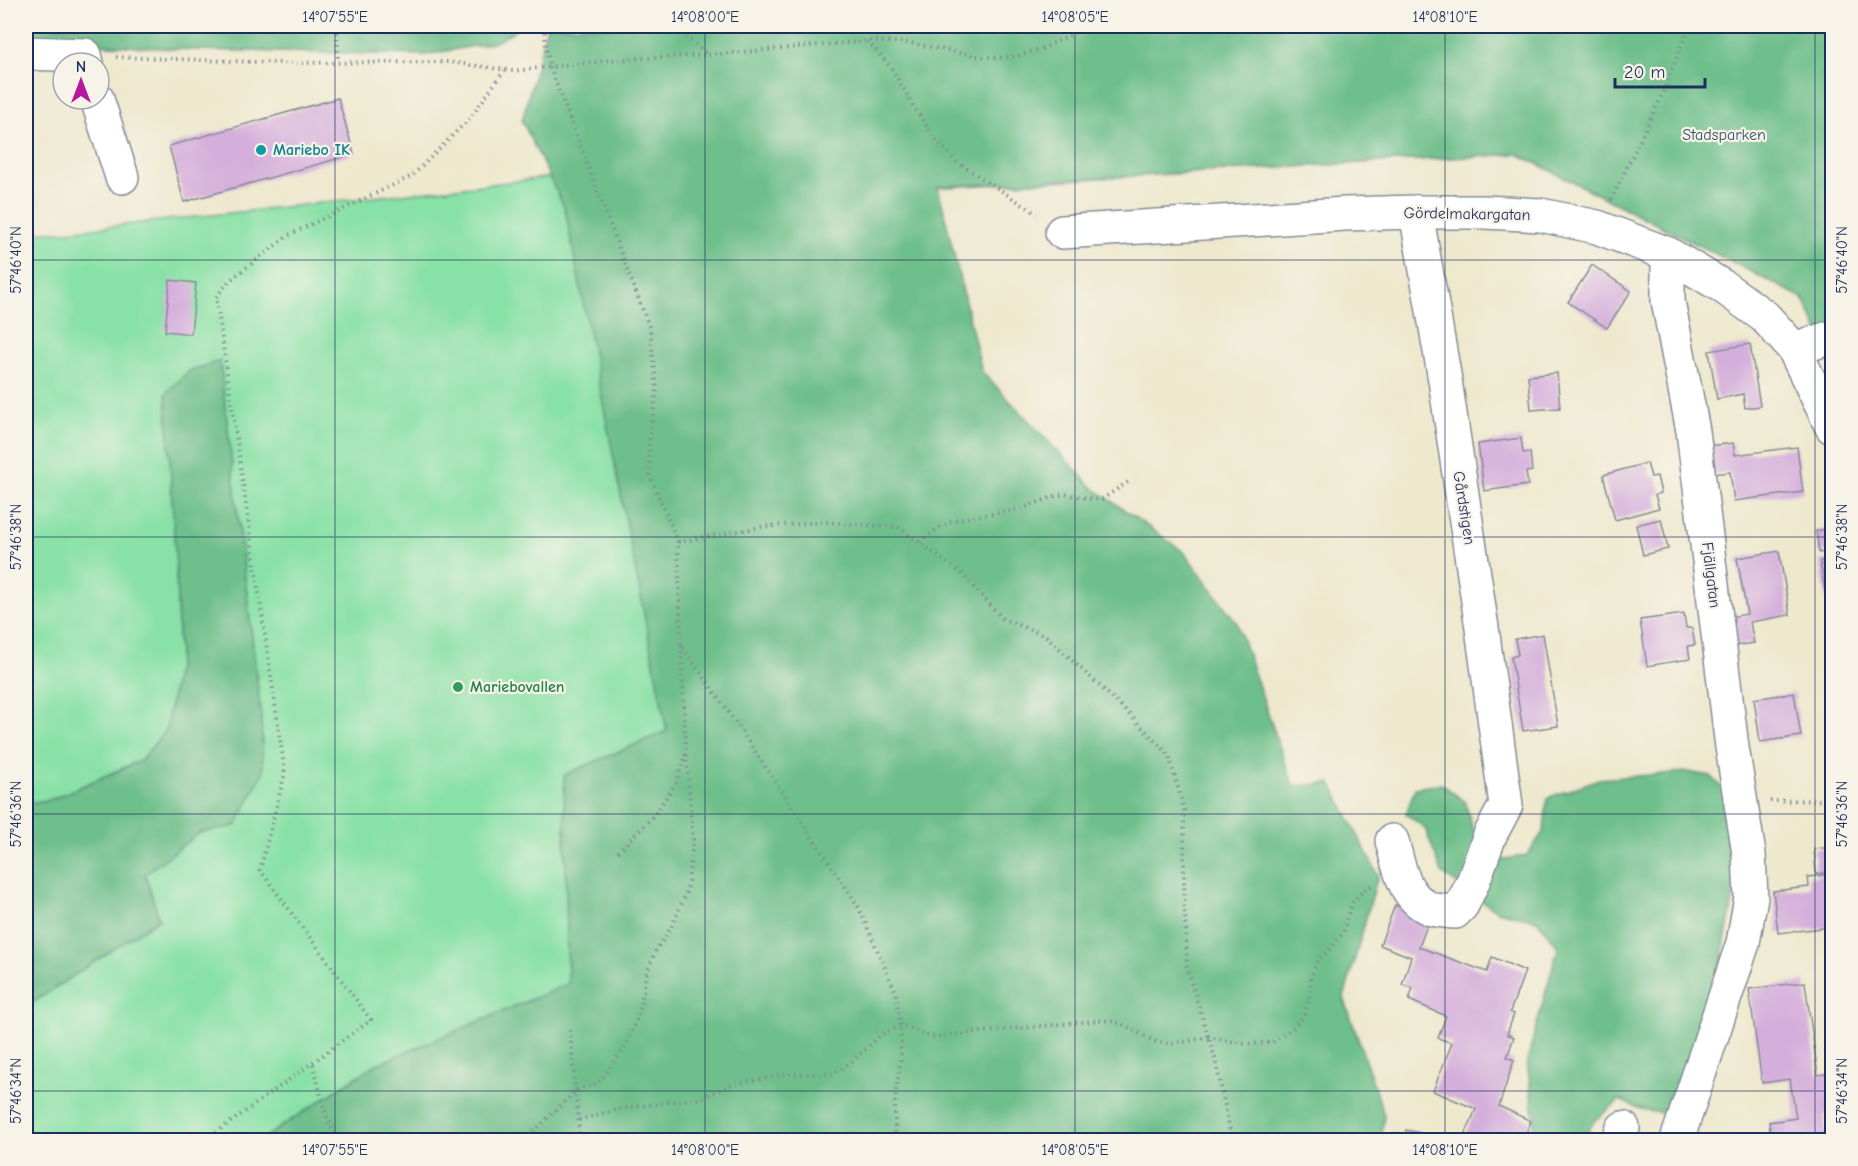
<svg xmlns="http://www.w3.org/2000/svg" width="1858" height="1166" font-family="'Comic Neue',sans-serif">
<rect width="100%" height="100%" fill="#f7f3e8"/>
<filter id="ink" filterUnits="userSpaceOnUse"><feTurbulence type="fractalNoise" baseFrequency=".0167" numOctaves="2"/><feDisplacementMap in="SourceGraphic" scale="12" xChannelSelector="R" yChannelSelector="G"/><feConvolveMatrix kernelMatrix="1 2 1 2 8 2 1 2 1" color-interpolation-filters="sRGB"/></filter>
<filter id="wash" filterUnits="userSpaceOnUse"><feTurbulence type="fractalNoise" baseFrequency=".008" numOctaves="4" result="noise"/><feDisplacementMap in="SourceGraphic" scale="24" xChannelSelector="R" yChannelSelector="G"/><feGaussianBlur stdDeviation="1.35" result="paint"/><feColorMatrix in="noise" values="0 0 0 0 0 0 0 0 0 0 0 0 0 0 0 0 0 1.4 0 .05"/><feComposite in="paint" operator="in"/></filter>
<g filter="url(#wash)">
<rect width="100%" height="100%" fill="#eee8cd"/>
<polygon fill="#88e1a6" stroke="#528882" stroke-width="1.5" points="1832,26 1832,359 1803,298 1518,154 566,209 667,731 564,775 568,984 375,1065 261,1140 26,1140 26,1007 159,919 145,874 199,833 236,826 263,772 261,716 220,361 176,569 179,657 166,730 141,760 50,800 26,803 26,232 59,232 562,176"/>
<g fill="#6ebf8b" stroke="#447774" stroke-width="1.5">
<polygon points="26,26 522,26 496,42 425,55 193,50 26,40"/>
<polygon points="547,26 1832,26 1832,359 1803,298 1518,154 938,187 982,372 1092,487 1184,552 1237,623 1293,786 1331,783 1378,875 1344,998 1384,1115 1381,1140 261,1140 375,1065 568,984 564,775 667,731 565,209 522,121"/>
<polygon points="220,361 261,716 263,772 236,826 199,833 145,874 159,919 26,1007 26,803 50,800 141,761 166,730 179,657 176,569 166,393 189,371"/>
<path d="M1687,772L1711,776L1727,793L1741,859L1720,966L1679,1109C1659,1118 1639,1109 1620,1100L1594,1121L1584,1140H1532L1534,1117L1527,1061L1558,947L1537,920L1497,911L1442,873L1425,828L1406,814L1415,788L1442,784L1465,802L1475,836L1495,861L1527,855L1544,831L1547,798L1599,779Z"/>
</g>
<g id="blocks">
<g fill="#d5afdc">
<polygon points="338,98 354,154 184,202 169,146"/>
<polygon points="1592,265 1631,291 1607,328 1568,302"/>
<polygon points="170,280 196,283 191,334 165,331"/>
<polygon points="1750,344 1760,406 1745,408 1743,394 1717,399 1709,351"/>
<polygon points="1557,373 1560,408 1531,410 1528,376"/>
<polygon points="1521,438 1523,453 1530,452 1532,471 1526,472 1528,485 1484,491 1478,444"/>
<polygon points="1733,443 1735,455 1797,447 1803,492 1734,501 1730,472 1712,474 1708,446"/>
<polygon points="1647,463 1651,477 1657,476 1661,493 1655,495 1659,508 1615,520 1603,475"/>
<polygon points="1661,519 1668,549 1643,555 1636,525"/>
<polygon points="1832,528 1832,550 1819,553 1816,531"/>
<polygon points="1779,551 1790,615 1750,622 1754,643 1734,646 1729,617 1747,614 1737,558"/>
<polygon points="1832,559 1832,627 1831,627 1820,561"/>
<polygon points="1684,614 1686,628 1692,628 1695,645 1688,646 1690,659 1647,666 1640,620"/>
<polygon points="1543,634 1558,726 1523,731 1511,657 1518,655 1515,639"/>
<polygon points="1794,693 1801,736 1760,742 1754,699"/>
<polygon points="1832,847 1832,872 1816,874 1814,849"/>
<polygon points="1832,874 1832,927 1778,933 1773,891 1809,887 1808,877"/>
<polygon points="1395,905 1429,920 1419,947 1487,972 1492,957 1525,971 1510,1012 1514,1014 1507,1034 1514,1037 1507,1057 1514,1060 1499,1106 1531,1121 1523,1140 1460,1140 1465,1135 1476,1109 1433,1091 1452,1043 1438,1038 1446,1016 1409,1000 1413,988 1402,985 1411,957 1380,945"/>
<polygon points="1805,982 1818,1075 1832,1073 1832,1114 1824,1115 1827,1140 1771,1140 1769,1122 1796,1118 1790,1079 1762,1083 1749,989"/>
<polygon points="1406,1130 1421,1133 1421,1138 1428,1140 1391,1140 1392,1133 1405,1135"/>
</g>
</g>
</g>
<g filter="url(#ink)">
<use href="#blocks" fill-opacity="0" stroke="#848c96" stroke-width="1.5"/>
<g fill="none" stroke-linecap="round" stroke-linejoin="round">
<g stroke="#848c96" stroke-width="36">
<g id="minor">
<polyline points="26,53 85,55 87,63"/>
<polyline points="97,99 122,177"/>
<polyline points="1062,232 1345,214 1416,212 1484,212 1541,215 1597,227 1668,254 1722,286 1765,317 1794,349 1832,337"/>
<polyline points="1668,254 1668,301 1693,431 1732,747 1749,854 1751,897 1743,943 1677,1140"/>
<polyline points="1794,349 1832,427"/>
<path d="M1392,841C1399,866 1403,898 1431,909C1438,911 1447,911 1455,912L1462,905L1473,882L1490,835L1506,805L1482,628L1445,380L1416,212"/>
<polyline points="1619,1140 1623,1128"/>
</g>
</g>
<g stroke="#848c96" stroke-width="4" stroke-dasharray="1.5 4.5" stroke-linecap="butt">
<polyline points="337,26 338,62"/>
<polyline points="544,26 546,46 550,67 650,329 657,388 649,442 650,476 678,542 681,645 730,714 858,906 896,993 901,1025 901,1056 895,1099 895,1140"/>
<polyline points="671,26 708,55"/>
<polyline points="868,41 892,69 915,109 938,142 957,162 1037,214"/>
<polyline points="116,57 286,63 449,62 513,71 611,60 708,55 868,41 911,43 976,56 997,58 1018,56 1041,49 1071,35 1084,26"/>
<polyline points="1611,200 1663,93 1689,26"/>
<polyline points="678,542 761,527 823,522 898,527 961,573 1002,618 1046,636 1117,702 1169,755 1184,810 1184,881 1187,969 1215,1058 1232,1140"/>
<polyline points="920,542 937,529 954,520 1021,509 1055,496 1065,494 1092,499 1102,499 1128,482"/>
<polyline points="1770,801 1832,800"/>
<polyline points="618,852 654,815 676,783 686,753 681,645"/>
<polyline points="570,1030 580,1140"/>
<polyline points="313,1064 326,1115 338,1140"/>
<polyline points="579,1120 619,1109 701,1098 731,1085 786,1074 833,1074 851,1062 882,1034 901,1025 931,1037 1103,1020 1120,1023 1156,1042 1172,1044 1209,1037 1246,1044 1271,1043 1290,1030 1303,1017 1309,998 1311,977 1318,959 1331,948 1344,932 1346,920 1353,902 1364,890 1373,885"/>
<polyline points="206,1140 371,1020 260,870 285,773 216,297 230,280 289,235 412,176 470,118 504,71"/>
<polyline points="525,1140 577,1090 598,1083 625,1048 640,1011 646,975 656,950 671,928 687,891 693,840 686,753"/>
</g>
<use href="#minor" stroke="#fff" stroke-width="33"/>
</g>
</g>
<path fill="none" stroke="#1b2f5e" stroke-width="1.5" stroke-opacity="0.45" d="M335,26V1140M705,26V1140M1075,26V1140M1445,26V1140M1815,26V1140M26,260H1832M26,537H1832M26,814H1832M26,1091H1832"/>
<circle fill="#0f9aa8" stroke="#f7f3e8" stroke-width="2" cx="261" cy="150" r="6"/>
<circle fill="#2e9e5b" stroke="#f7f3e8" stroke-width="2" cx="458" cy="687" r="6"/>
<g text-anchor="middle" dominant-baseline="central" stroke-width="4.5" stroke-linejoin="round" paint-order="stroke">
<g font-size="16" fill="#31536c" stroke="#f7f3e8">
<text x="1724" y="135">Stadsparken</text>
</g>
<g font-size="16" font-weight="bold" fill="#0d838f" stroke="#f7f3e8" text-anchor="start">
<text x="273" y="150">Mariebo IK</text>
</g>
<g font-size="16" fill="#1b2f5e" stroke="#f7f3e8">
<text transform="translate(1467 214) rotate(1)">Gördelmakargatan</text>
<text transform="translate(1464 508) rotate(81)">Gårdstigen</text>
<text transform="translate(1711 575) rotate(83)">Fjällgatan</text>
</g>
<g font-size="16" font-weight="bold" fill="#27864d" stroke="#f7f3e8" text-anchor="start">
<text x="470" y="687">Mariebovallen</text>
</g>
</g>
<rect width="1858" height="1166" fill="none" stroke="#f7f3e8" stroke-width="66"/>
<g transform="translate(81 81)"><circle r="28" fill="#f7f3e8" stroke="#9fa5b1" stroke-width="1.5"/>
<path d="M0-4.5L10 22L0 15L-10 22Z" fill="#b5179e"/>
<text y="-9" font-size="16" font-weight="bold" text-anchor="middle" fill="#1b2f5e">N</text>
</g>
<path d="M1615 78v9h90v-9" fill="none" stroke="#1b2f5e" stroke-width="3"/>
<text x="1624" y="78" font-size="18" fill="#1b2f5e" stroke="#f7f3e8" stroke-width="4.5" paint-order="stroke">20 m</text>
<rect x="33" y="33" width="1792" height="1100" fill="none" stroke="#1b2f5e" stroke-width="2"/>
<g font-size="15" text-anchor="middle" fill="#1b2f5e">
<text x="335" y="22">14°07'55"E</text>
<text x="705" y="22">14°08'00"E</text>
<text x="1075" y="22">14°08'05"E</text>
<text x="1445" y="22">14°08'10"E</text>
<text transform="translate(16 260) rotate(-90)" y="5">57°46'40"N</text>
<text transform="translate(1842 260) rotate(-90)" y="5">57°46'40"N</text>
<text transform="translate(16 537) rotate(-90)" y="5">57°46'38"N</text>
<text transform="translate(1842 537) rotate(-90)" y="5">57°46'38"N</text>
<text transform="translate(16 814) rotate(-90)" y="5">57°46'36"N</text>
<text transform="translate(1842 814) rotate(-90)" y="5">57°46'36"N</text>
<text transform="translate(16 1091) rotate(-90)" y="5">57°46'34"N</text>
<text transform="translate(1842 1091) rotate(-90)" y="5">57°46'34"N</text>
<text x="335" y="1155">14°07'55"E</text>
<text x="705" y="1155">14°08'00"E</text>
<text x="1075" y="1155">14°08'05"E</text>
<text x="1445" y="1155">14°08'10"E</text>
</g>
</svg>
